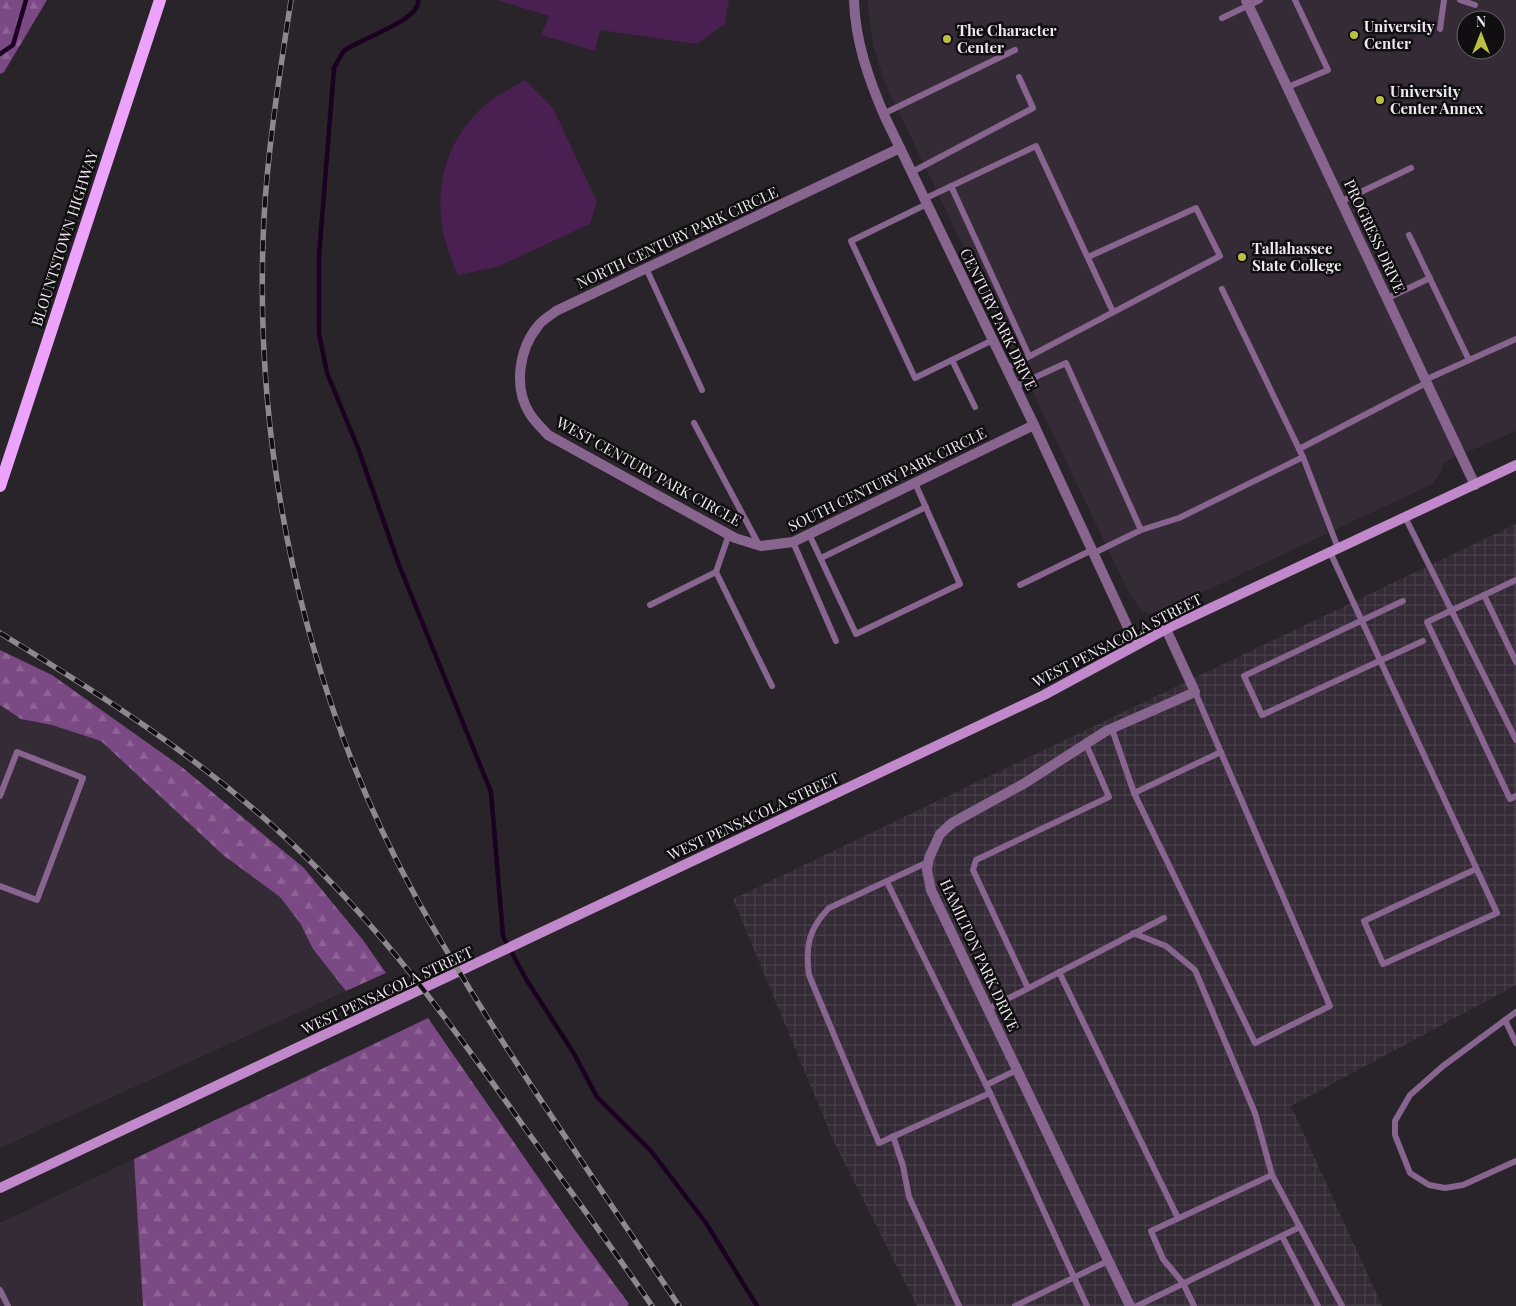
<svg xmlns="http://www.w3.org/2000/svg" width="1516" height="1306" font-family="'Playfair Display',serif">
<defs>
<pattern id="industrial-grid" width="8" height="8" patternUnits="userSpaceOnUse" patternTransform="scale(1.25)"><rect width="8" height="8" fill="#352b37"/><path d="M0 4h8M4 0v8" fill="none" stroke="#49404a"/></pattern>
<pattern id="forest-firs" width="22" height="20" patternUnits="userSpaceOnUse" patternTransform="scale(1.25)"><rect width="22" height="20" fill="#7b4984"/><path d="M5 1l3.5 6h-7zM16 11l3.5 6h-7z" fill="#8e6396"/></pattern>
</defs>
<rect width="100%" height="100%" fill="#29232a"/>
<g fill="#352b37" fill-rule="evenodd">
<path d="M867,0H1516V431L1444,462L1441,472L1432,484L1161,612L1152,614L1142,611L1129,593L885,83L873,45ZM1466,20H1496V50H1466Z"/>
<polygon points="0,705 21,719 52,725 101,741 223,855 280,897 300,923 313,949 346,991 0,1148"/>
<polygon points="134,1159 143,1306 0,1306 0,1223"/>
</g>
<polygon fill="url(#industrial-grid)" points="1516,524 1516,985 1291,1106 1382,1306 917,1306 834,1142 733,899"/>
<g fill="#492051">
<polygon points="497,0 729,0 725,24 697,44 600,30 595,51 541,35 549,16"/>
<path d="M525,80L553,108L597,202L590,224L497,267L458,275C429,216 434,150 486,104C497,95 512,88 525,80Z"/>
</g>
<g fill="url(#forest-firs)">
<polygon points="0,0 47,0 4,72 0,74"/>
<polygon points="0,650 52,675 183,768 304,868 363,940 386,973 346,991 313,949 300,923 280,897 223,855 101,741 52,725 21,719 0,705"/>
<polygon points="428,1018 569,1222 629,1304 627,1306 143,1306 134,1159"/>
</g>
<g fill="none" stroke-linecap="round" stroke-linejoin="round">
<g stroke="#1b0021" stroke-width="4.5">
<path d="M418,0C422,20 359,39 344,51C340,56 337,63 334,68L319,256V333L327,373L358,448L399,565L491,792L503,936L526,979L573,1052L597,1097L651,1151L706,1223L757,1306"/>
<polyline points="0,54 13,45 26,0"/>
</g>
<g stroke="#88658f" stroke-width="6">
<polyline points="1460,0 1475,5"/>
<polyline points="1222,18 1260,0"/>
<polyline points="1440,29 1444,0"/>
<polyline points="1288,87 1328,70 1295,0"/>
<polyline points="883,114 1015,50"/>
<polyline points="912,172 1033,108 1019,77"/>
<polyline points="951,186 1029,356"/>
<polyline points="924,199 1036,146 1113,312"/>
<polyline points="1342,201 1411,168"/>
<polyline points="927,204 851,241 915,378 993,340"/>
<polyline points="1409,235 1469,360"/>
<polyline points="646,268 702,390"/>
<polyline points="1222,289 1303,457 1338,548"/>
<polyline points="1388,298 1430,278"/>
<polyline points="952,360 975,407"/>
<polyline points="1007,368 1220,256 1196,208 1088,257"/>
<polyline points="1427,379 1516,339"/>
<polyline points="1016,386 1066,363 1141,530"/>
<polyline points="694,423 759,545"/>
<polyline points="1299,449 1428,382"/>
<polyline points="1405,517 1516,740"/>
<polyline points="729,534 716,572 772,686"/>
<polyline points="809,534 856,634 960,584 915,483"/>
<polyline points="793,542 836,641"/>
<polyline points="1330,552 1497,913 1383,964 1364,921 1476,869"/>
<polyline points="1094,553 1141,530 1179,518 1303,457"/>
<polyline points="821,558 926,507"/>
<polyline points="1516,580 1427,622 1510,799 1516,796"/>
<polyline points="1020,585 1092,550"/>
<polyline points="1484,595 1516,662"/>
<polyline points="1403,601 1244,676 1262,715 1423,641"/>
<polyline points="650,605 716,572"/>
<polyline points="1112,729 1134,793 1255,1043 1330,1006 1195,692"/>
<polyline points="1134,793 1221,752"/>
<polyline points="0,796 17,752 83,778 37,900 0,886"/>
<path d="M928,862L829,908C809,928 805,947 809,975L879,1143L990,1093"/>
<polyline points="887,882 990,1093 1087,1306"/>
<polyline points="1133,933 1166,946 1195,970 1255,1113 1272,1175 1342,1306"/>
<polyline points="1059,972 1178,1218"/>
<polyline points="1028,988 973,870 976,860 1109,797 1086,744"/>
<polyline points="988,1009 1164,918"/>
<polyline points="1516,1012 1443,1066 1410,1095 1395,1121 1395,1135 1410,1173 1429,1185 1445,1188 1463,1185 1516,1161"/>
<polyline points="1505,1020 1516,1043"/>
<polyline points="986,1085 1017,1070"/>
<polyline points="893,1136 903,1166 909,1197 959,1306"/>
<polyline points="1282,1236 1318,1306"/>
<polyline points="0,1290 8,1306"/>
<polyline points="1015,1306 1108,1261"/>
<polyline points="1137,1306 1300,1227"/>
<polyline points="1194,1306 1183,1283 1163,1259 1151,1231 1272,1175"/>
</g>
<g stroke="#88658f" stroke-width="10">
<path d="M854,0C855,41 869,80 885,117L1034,425L1136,645"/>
<polyline points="1246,0 1475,485"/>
<path d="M900,148L556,311C550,316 542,320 538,326C519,349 513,388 530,414C535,422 542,428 548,435L735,538L761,546L793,542L1034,425"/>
<polyline points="1130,1306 931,890 927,870 929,858 940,834 952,823 1025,783 1106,731 1195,692 1166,629"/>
</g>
<polyline stroke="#c188cc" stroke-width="10" points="0,1188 1044,695 1166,629 1516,465"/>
<polyline stroke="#eda3fb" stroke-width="12" points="0,486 160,0"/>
<g stroke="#8e898f" stroke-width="5.5">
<g id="rail">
<path d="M291,0C280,72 268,145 264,218C252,452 304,695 418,901C496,1041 591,1173 679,1306"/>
<path d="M0,633C100,694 199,757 286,838C379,924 449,1021 522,1124C565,1184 610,1244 652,1306"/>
</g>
</g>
<use href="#rail" stroke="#100e11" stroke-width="4" stroke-dasharray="11" stroke-linecap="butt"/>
</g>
<g fill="#bcbf44" stroke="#100e11" stroke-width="2">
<circle cx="1354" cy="35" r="5"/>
<circle cx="947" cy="39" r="5"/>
<circle cx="1380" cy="100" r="5"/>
<circle cx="1242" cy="257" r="5"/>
</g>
<g text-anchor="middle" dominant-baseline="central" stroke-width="5" stroke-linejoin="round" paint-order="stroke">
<g font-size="15" font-weight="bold" fill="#ede9ee" stroke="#100e11" text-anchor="start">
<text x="1364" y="26">University<tspan x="1364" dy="17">Center</tspan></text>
<text x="957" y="30">The Character<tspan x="957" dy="17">Center</tspan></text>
<text x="1390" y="91">University<tspan x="1390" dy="17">Center Annex</tspan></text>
<text x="1252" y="248">Tallahassee<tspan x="1252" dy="17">State College</tspan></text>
</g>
<g font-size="15" fill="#ede9ee" stroke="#100e11">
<text transform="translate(1375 236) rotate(65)">PROGRESS DRIVE</text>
<text transform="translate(677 237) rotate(-25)">NORTH CENTURY PARK CIRCLE</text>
<text transform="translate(64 238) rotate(-72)">BLOUNTSTOWN HIGHWAY</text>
<text transform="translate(999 319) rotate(64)">CENTURY PARK DRIVE</text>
<text transform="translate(649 471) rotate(29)">WEST CENTURY PARK CIRCLE</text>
<text transform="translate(887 479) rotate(-26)">SOUTH CENTURY PARK CIRCLE</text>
<text transform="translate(1117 640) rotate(-27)">WEST PENSACOLA STREET</text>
<text transform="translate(753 816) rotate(-25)">WEST PENSACOLA STREET</text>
<text transform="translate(980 955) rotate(65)">HAMILTON PARK DRIVE</text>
<text transform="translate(387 990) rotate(-25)">WEST PENSACOLA STREET</text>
</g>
</g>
<g transform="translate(1481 35)"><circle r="24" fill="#100e11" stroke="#686669"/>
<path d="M0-4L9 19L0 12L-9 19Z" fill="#bcbf44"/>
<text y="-8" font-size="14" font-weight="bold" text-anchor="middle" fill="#ede9ee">N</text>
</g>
</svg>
